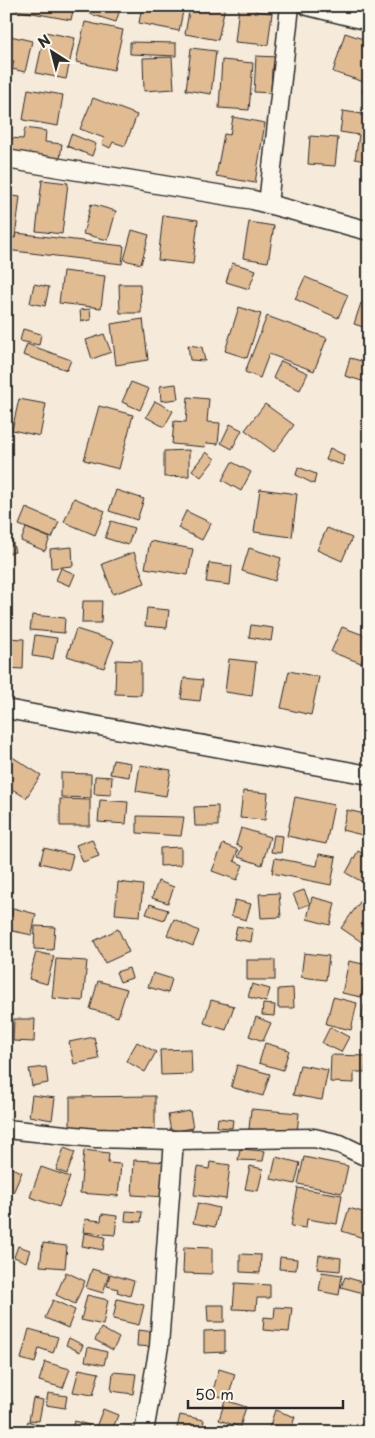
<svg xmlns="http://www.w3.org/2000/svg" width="375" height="1438" font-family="'Playpen Sans',sans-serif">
<rect width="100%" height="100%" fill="#f6ebda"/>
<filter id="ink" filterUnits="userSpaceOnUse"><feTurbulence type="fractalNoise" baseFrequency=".02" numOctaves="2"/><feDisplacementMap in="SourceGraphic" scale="10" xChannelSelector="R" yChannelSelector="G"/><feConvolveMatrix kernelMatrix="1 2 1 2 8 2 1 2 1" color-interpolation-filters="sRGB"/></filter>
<g filter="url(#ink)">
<g fill="#e1bb92" stroke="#2b2b2b">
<polygon points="17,6 74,6 71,20 16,10"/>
<polygon points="93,6 121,6 116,22 90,14"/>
<polygon points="142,6 184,6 179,31 139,23"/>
<polygon points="190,6 225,6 218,40 185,34"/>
<polygon points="239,6 256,6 255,11 272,13 268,45 235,42"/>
<polygon points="85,22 123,30 114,70 76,62"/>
<polygon points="45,32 75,38 66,79 36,73"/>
<polygon points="345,33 369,41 369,67 364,82 333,72"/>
<polygon points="6,35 32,41 25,72 12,69 14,61 6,59"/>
<polygon points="130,42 176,43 176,56 130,54"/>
<polygon points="191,48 216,51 211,94 186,90"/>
<polygon points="256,56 278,57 277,69 272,69 271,93 254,92"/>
<polygon points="172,57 174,89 144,91 143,58"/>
<polygon points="222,60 253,63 249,110 219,108"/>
<polygon points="367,78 369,79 369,95 362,92"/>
<polygon points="28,89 63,95 58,126 23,120"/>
<polygon points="93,98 137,115 125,146 113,142 110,148 102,144 104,138 80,129"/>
<polygon points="343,111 369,115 369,162 355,159 359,135 340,132"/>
<polygon points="233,117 265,123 255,183 216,176 224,134 230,135"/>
<polygon points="25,128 46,131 45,142 62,144 60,159 8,152 11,138 23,139"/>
<polygon points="71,134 96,144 92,156 67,146"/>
<polygon points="310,136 338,138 335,166 308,164"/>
<polygon points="42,180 68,183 62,234 36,231"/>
<polygon points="6,195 20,197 15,238 6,237"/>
<polygon points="91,204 116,211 108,240 83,234"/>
<polygon points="163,215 198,220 193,264 158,260"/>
<polygon points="249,222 274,226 268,262 243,258"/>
<polygon points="132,230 149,235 141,264 124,260"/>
<polygon points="16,233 124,246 122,264 6,250 6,237 15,238"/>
<polygon points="232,263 256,270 249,289 226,282"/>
<polygon points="63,271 105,276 101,308 59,303"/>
<polygon points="305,277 348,295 338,318 295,299"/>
<polygon points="34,284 49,287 45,306 30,303"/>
<polygon points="119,284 140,284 141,313 120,313"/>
<polygon points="361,303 369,305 369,329 354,324"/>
<polygon points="239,307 261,314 247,358 225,351"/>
<polygon points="90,309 91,320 81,321 80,310"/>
<polygon points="267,316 327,338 314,371 269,354 260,378 245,372"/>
<polygon points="143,319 148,360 116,365 111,324"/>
<polygon points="23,329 41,334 39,345 20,341"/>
<polygon points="104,334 111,352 92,359 86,340"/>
<polygon points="27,344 71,360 67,370 23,355"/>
<polygon points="188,345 202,347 205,361 190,360"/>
<polygon points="350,358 369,363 369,383 345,376"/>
<polygon points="281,361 308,373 300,390 273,378"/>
<polygon points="131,382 149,389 140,410 122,402"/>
<polygon points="176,384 178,399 161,401 160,386"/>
<polygon points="188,397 209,399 207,422 220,423 218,444 206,443 205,447 172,444 174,421 186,422"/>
<polygon points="19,399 46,404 40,436 12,430"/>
<polygon points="155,401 173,411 164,427 146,417"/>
<polygon points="265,404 294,425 274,452 245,430"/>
<polygon points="99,406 133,415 119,469 84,460"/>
<polygon points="230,424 242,430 232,449 221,443"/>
<polygon points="330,448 344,455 343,465 326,460"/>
<polygon points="189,450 189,476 164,477 164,451"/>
<polygon points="206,452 215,459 201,477 192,470"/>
<polygon points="232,462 251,472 241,491 222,480"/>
<polygon points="298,467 316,474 314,484 296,475"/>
<polygon points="260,489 297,494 292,537 254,532"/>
<polygon points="116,490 144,499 137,520 109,511"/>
<polygon points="74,498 105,511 95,535 64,522"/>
<polygon points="26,508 59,522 52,538 19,525"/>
<polygon points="186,511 211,523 202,540 178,528"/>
<polygon points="111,521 134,528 128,545 105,538"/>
<polygon points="6,524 8,524 15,552 6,554"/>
<polygon points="26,528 50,538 45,551 21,541"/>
<polygon points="327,528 352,538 342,561 317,550"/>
<polygon points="150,541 193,549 188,575 145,568"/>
<polygon points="72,547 73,566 51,568 50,549"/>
<polygon points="249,548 281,558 275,581 242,571"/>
<polygon points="134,552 145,583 113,594 102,564"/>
<polygon points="209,563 232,566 230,585 206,582"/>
<polygon points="61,568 75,574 70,586 56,580"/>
<polygon points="83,601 102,601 101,623 82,623"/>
<polygon points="147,608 169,610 167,628 145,626"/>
<polygon points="32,615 65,618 64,633 30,630"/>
<polygon points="251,625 273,628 271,641 249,637"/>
<polygon points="342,627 369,637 369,645 361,663 331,652"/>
<polygon points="76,629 114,641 104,668 67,656"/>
<polygon points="35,635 57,638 53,659 32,656"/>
<polygon points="6,638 24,639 23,669 6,668"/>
<polygon points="229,659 256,662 252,696 225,692"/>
<polygon points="116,660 141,661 141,695 115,694"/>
<polygon points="289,671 319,677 311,715 281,708"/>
<polygon points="184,678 203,680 200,701 181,699"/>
<polygon points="6,753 41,775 26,798 6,785"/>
<polygon points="113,760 131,763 129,777 110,774"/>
<polygon points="140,765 171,770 166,796 136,791"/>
<polygon points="61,773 91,774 91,798 61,797"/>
<polygon points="95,776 112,777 111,795 94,794"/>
<polygon points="243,791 268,793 265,820 240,818"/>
<polygon points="295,797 334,805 326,844 287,836"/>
<polygon points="60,799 90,800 90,826 60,826"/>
<polygon points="100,800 128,802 126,824 98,822"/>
<polygon points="218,806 218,826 195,826 194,807"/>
<polygon points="347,810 369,815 369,826 366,836 342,830"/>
<polygon points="6,811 14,814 10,824 6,823"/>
<polygon points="137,816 184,817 181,836 137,833"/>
<polygon points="241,828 270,837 262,865 238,857 242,847 236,845"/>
<polygon points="274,835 283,836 281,853 271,852"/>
<polygon points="92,839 99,856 83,862 76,845"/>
<polygon points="223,844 238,850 234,861 243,865 237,880 212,871"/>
<polygon points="181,847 181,865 160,866 160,848"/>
<polygon points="44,848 73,855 69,870 40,863"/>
<polygon points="358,851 369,857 369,880 366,884 346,873"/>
<polygon points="319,854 336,857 331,885 272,873 275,858 317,866"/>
<polygon points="158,881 174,887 168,903 152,898"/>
<polygon points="118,882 143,885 140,916 115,914"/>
<polygon points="304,890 310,904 299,908 293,894"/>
<polygon points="279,893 281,917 261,918 259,894"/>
<polygon points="365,895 369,897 369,947 341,928"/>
<polygon points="312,897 335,903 330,925 307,919"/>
<polygon points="235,900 251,904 246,920 231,916"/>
<polygon points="150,904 168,910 164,920 146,914"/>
<polygon points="13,908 36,914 32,935 8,930"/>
<polygon points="174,919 199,931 193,946 167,935"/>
<polygon points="35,926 55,927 53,950 34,949"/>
<polygon points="237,926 253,929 251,942 234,939"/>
<polygon points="118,929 129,952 105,963 94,941"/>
<polygon points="36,952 54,956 47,984 29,979"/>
<polygon points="304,953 329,956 326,980 301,977"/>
<polygon points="56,959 87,961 83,1001 52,998"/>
<rect x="247" y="960" width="28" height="20"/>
<polygon points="349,961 368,965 361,997 342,993"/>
<polygon points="129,968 132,978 120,982 116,972"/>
<polygon points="153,973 172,979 168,993 148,987"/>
<polygon points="98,981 127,989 118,1017 90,1009"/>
<polygon points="252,984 270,989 266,1002 248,997"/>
<polygon points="293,988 294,1008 278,1008 278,989"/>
<polygon points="333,997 357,1003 351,1030 326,1024"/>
<polygon points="211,1000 234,1006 226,1030 204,1023"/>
<polygon points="263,1004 275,1005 274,1016 262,1015"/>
<polygon points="364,1005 369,1006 369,1023 361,1021"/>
<polygon points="256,1017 271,1023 263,1041 249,1036"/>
<polygon points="14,1019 35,1019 34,1042 13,1041"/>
<polygon points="330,1027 349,1037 341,1052 322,1043"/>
<polygon points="94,1037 99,1059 74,1064 69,1042"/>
<polygon points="137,1042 156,1052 145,1072 126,1061"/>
<polygon points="265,1043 289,1050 283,1070 259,1063"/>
<polygon points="191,1049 192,1074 161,1075 160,1050"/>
<polygon points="331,1055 366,1056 365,1072 354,1072 354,1083 330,1082"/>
<polygon points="237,1065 270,1074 263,1096 231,1087"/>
<polygon points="300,1065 328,1070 322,1100 293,1095"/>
<polygon points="46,1067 48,1083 32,1086 29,1069"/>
<polygon points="32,1095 55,1098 52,1120 29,1116"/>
<polygon points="155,1096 155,1129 70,1130 70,1097"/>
<polygon points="251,1109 299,1113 297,1133 249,1129"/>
<polygon points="190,1111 193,1128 171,1132 168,1115"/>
<polygon points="218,1118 233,1120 232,1128 217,1127"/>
<polygon points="64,1148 75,1152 67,1174 56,1170"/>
<polygon points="240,1149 265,1151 263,1161 238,1160"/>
<polygon points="84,1150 109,1153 108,1163 121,1164 118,1196 80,1193"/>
<polygon points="276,1157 300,1163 295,1184 271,1179"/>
<polygon points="304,1157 348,1166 342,1193 298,1184"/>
<polygon points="134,1160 168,1162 166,1197 132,1195"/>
<polygon points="210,1162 230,1165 226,1199 194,1195 198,1167 209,1169"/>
<polygon points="6,1166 22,1172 13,1193 6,1190"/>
<polygon points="250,1166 263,1169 258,1191 245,1189"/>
<polygon points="41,1167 70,1177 59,1207 30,1197"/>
<polygon points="298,1188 342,1195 337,1224 307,1219 306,1228 291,1226"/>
<polygon points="198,1203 219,1208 215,1227 193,1223"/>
<polygon points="349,1208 369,1214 369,1240 342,1231"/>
<polygon points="126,1211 142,1212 141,1222 125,1221"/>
<polygon points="102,1214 117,1216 115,1235 83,1232 85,1219 101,1221"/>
<polygon points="84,1233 105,1237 103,1250 82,1246"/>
<polygon points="43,1243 67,1246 65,1268 40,1266"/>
<polygon points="18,1246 30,1250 26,1262 14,1257"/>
<polygon points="184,1247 212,1248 212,1274 183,1273"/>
<polygon points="240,1254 261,1255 260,1273 240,1272"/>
<polygon points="319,1255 341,1258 340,1271 317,1269"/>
<polygon points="280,1257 297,1259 296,1270 279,1269"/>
<polygon points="92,1269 109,1274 103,1293 86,1288"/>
<polygon points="66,1272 85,1281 75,1304 56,1295"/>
<polygon points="322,1272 342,1275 339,1295 319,1291"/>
<polygon points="110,1274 134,1281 130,1296 117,1292 118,1289 107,1286"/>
<polygon points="345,1277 369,1284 367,1294 341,1287"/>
<polygon points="235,1283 270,1285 270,1298 257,1298 256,1310 233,1309"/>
<polygon points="87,1295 108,1300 103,1325 81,1320"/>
<polygon points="117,1299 144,1305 139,1325 113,1319"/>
<polygon points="53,1300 75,1310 68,1328 45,1318"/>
<polygon points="207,1305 224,1305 224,1322 208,1322"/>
<polygon points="275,1307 292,1308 289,1332 263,1330 264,1317 274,1318"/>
<polygon points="101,1328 119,1338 113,1350 95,1340"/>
<polygon points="29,1329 58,1337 53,1353 39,1348 35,1363 21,1359"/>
<polygon points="138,1330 155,1332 154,1347 137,1346"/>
<polygon points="225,1330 225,1352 204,1353 204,1331"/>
<polygon points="6,1335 10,1336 8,1347 6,1347"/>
<polygon points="69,1338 83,1345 80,1352 66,1345"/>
<polygon points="88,1347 107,1352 104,1365 85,1361"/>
<polygon points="45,1362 70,1369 63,1388 39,1381"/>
<polygon points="79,1369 99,1373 93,1395 73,1392"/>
<polygon points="219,1369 235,1374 228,1399 212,1394"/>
<polygon points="113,1372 136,1374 133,1394 111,1391"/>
<polygon points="48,1393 67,1396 65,1408 46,1405"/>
<polygon points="33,1398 43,1400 39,1421 29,1420"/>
<polygon points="225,1400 246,1407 240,1427 219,1420"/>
<polygon points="6,1401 13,1402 7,1426 6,1426"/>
<polygon points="103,1409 118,1415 113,1428 120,1430 119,1432 94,1432"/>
<polygon points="275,1410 295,1417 290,1432 268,1431"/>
<polygon points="180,1415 204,1420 202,1432 176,1432"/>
<polygon points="28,1421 49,1429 48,1432 24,1432"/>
<polygon points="74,1421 89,1425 87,1432 71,1432"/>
<polygon points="137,1427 137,1432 123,1432 123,1428"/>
<polygon points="210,1428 229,1432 209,1432"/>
</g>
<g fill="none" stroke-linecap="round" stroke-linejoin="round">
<g stroke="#2b2b2b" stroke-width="21">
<g id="minor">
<polyline points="308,6 369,21"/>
<polyline points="6,159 253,200 369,231"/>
<polyline points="268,204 290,6"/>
<polyline points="6,709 369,775"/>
<polyline points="6,1129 95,1138 174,1140 314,1138 340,1144 369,1158"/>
<polyline points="144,1432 159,1346 174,1140"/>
</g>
</g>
<use href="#minor" stroke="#fbf7ec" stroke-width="18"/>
</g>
</g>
<rect width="375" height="1438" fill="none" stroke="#fbf7ec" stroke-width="25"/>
<rect x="12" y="12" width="350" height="1413" fill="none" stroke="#2b2b2b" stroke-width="2" filter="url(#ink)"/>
<g transform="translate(52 52) rotate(324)" stroke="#fbf7ec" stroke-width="4" paint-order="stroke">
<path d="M0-4L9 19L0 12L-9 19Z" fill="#2b2b2b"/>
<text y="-8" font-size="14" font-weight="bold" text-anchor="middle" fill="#2b2b2b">N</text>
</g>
<path d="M188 1400v8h155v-8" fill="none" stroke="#2b2b2b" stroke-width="2.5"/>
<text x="195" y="1400" font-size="15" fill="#2b2b2b" stroke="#fbf7ec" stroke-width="4" paint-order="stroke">50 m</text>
</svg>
